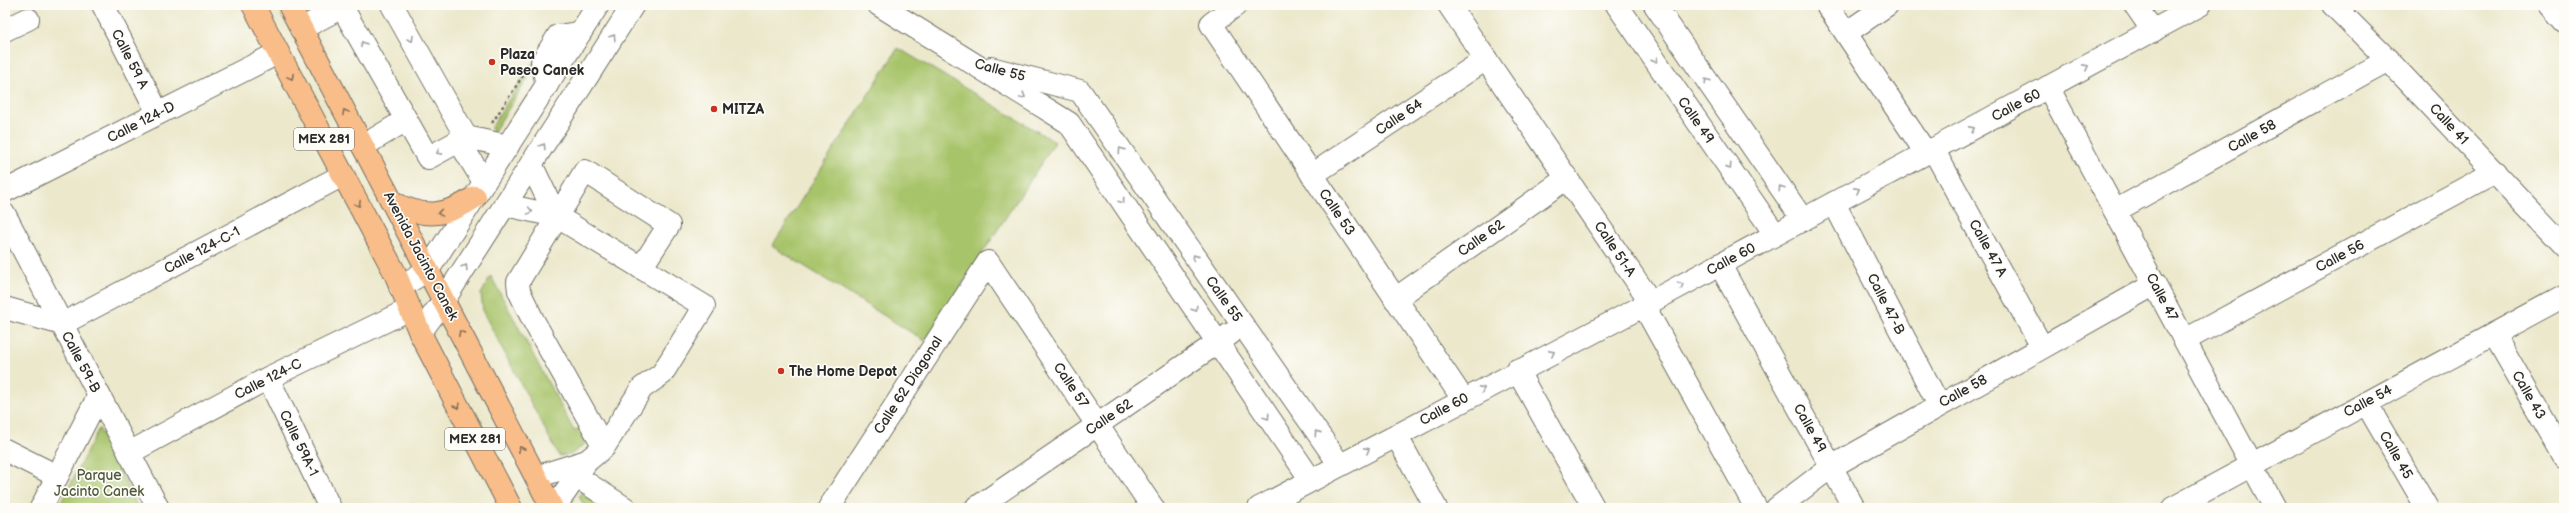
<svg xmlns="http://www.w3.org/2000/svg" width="2569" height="513" font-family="'Balsamiq Sans',sans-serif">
<rect width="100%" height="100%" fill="#fdfcf7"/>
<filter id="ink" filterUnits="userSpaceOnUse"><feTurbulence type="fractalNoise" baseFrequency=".025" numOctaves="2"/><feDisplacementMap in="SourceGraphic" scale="8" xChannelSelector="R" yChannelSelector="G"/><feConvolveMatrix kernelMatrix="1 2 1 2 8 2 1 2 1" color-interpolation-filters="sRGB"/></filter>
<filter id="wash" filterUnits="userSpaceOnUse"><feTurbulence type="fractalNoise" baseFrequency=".012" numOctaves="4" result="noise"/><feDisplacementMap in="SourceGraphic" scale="16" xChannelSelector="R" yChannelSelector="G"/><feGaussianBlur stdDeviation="0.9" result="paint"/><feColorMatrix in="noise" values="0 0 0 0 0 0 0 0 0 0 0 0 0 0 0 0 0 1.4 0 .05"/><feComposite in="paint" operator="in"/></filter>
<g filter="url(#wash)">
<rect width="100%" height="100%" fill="#ece8cc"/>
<g fill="#a8c46b" stroke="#6a784b">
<polygon points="898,48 1055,142 925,341 772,246"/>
<polygon points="532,63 533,70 493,133 491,128"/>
<polygon points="491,276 574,431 586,425 589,440 572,454 559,456 483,312 481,294"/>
<polygon points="99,428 138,508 58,508"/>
<polygon points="584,488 609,508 585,508 579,496"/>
</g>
</g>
<g filter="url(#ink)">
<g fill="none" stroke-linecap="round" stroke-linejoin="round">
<g stroke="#6f6d63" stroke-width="24">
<g id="minor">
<polyline points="103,5 158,113"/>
<polyline points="879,5 1069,123 1311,480"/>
<polyline points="1236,5 1211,24 1463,399"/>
<polyline points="1449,5 1644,292 1650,317 1756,508"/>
<polyline points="1617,5 1775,234"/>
<polyline points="1655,5 1803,220"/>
<polyline points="1827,5 1926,153"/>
<polyline points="2135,5 2153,31"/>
<polyline points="2333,5 2388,60 2564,246"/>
<polyline points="2550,5 2564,21"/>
<polyline points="342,7 428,158 466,137 392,5"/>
<polyline points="301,29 346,5"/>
<polyline points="5,30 28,19"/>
<polyline points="1846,33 1887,5"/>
<polyline points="991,68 1080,91 1340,465"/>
<polyline points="547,85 542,62 558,36 580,33"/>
<polyline points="2048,87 2275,508"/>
<polyline points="466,137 508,146"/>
<polyline points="459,141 484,182"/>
<polyline points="363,146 406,120"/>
<polyline points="1933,149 2042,347"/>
<polyline points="531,164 556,216"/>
<polyline points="1312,175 1486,59"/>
<polyline points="5,191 278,53"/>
<polyline points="1834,203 1939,405"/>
<polyline points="505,205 556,216 704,306 662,374 642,388 604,447 587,461 554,508"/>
<polyline points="2115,211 2388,60"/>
<polyline points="5,215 158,508"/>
<polyline points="1720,265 1854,508"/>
<polyline points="400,287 428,270 598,5"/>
<polyline points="1395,299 1567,178"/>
<polyline points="5,308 62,324 343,175"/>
<polyline points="420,333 444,300 633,5"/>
<polyline points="2494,334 2564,456"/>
<polyline points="2185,340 2495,172"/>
<polyline points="1517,370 1594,508"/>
<polyline points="268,378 330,508"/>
<polyline points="2366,403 2427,508"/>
<polyline points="1396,435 1436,508"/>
<polyline points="604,447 533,320 519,291 518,282 585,171 669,225 641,268"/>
<polyline points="5,450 57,476"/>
<polyline points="129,453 268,378 410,309"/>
<polyline points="536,477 587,461"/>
<polyline points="577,477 625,508"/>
<polyline points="41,508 99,395"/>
<polyline points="829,508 988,262 1153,508"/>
<polyline points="976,508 1230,334"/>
<polyline points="1259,508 1647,304 2200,5"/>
<polyline points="1777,508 1831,467 2155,284"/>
<polyline points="2173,508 2564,296"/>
</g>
</g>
<g stroke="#6f6d63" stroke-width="24">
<g id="major">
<polyline points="253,5 395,273 420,333 511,508"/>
<polyline points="289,5 552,508"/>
<path d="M392,202C424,219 446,217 475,197"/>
</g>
</g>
<polyline stroke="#6f6d63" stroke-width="2.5" stroke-dasharray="3 3" stroke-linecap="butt" points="492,123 524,74"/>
<use href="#minor" stroke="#fff" stroke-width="22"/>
<use href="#major" stroke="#f8bd89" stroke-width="22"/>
</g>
<defs><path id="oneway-chevron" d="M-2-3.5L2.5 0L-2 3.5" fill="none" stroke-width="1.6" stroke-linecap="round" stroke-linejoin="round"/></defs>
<g stroke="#a0a0a0">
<use href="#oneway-chevron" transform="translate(613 37) rotate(-57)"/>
<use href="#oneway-chevron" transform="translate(411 39) rotate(60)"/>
<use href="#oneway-chevron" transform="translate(363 44) rotate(-120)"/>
<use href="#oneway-chevron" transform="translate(1655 60) rotate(55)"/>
<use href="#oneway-chevron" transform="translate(2086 67) rotate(-28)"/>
<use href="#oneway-chevron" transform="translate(1707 81) rotate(-124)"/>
<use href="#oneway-chevron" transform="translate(1023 96) rotate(31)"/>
<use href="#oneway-chevron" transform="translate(1972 129) rotate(-28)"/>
<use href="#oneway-chevron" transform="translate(543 146) rotate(-57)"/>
<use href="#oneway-chevron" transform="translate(1121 150) rotate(-125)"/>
<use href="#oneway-chevron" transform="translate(439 152) rotate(151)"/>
<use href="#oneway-chevron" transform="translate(1729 167) rotate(55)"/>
<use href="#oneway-chevron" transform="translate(1781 188) rotate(-124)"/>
<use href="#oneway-chevron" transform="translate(1857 190) rotate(-28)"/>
<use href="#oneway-chevron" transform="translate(1122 201) rotate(56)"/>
<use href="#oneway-chevron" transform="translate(530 211) rotate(10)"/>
<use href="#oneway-chevron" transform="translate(1195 257) rotate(-125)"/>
<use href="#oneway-chevron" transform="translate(465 267) rotate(-57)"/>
<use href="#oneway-chevron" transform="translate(1681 285) rotate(-29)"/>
<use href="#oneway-chevron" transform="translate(1195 309) rotate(56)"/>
<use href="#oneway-chevron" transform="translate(1552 353) rotate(-27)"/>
<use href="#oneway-chevron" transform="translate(1482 389) rotate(-28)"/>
<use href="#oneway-chevron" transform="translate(1267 417) rotate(56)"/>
<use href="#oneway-chevron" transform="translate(1317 433) rotate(-125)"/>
<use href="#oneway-chevron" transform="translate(1367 450) rotate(-28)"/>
</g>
<g stroke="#876d55">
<use href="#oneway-chevron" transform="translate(291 77) rotate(62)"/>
<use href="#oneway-chevron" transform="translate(345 112) rotate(-118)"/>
<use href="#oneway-chevron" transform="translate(358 204) rotate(62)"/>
<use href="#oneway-chevron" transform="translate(440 213) rotate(171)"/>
<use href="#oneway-chevron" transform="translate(461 333) rotate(-117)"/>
<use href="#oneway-chevron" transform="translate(457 406) rotate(62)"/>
<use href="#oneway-chevron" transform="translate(521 449) rotate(-117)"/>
</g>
</g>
<g fill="#c8321e" stroke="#fdfcf7" stroke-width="1.5">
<circle cx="492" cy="62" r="4"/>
<circle cx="714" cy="109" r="4"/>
<circle cx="781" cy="371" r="4"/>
</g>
<g text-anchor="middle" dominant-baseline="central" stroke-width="3.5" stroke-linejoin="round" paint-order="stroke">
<g fill="#fdfcf7" stroke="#6a6a68" stroke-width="1">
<rect x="294" y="128" width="60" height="22" rx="3"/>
<rect x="445" y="428" width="60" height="22" rx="3"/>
</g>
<g font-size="13" font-weight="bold" fill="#2b2b2b">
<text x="324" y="139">MEX 281</text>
<text x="475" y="439">MEX 281</text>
</g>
<g font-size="14" font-weight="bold" fill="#2b2b2b" stroke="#fdfcf7" text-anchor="start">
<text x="500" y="54">Plaza<tspan x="500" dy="16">Paseo Canek</tspan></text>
<text x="722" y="109">MITZA</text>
<text x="789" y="371">The Home Depot</text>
</g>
<g font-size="14" fill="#2b2b2b" stroke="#fdfcf7">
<text transform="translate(130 59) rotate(63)">Calle 59 A</text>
<text transform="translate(1000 70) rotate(15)">Calle 55</text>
<text transform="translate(2016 105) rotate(-28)">Calle 60</text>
<text transform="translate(1399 117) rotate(-34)">Calle 64</text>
<text transform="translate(1696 120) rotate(55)">Calle 49</text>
<text transform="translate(141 122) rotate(-27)">Calle 124-D</text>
<text transform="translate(2449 124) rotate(47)">Calle 41</text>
<text transform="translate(2252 136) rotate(-29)">Calle 58</text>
<text transform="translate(1337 212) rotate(56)">Calle 53</text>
<text transform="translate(1481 238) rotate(-35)">Calle 62</text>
<text transform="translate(1988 248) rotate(61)">Calle 47 A</text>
<text transform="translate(1615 249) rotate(56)">Calle 51-A</text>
<text transform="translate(202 250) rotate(-28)">Calle 124-C-1</text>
<text transform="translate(421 256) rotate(62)">Avenida Jacinto Canek</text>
<text transform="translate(2340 256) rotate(-28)">Calle 56</text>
<text transform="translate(1731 259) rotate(-28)">Calle 60</text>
<text transform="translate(2162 297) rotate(62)">Calle 47</text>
<text transform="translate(1224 299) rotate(55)">Calle 55</text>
<text transform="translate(1886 304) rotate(63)">Calle 47-B</text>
<text transform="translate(81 362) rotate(62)">Calle 59-B</text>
<text transform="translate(268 379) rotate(-27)">Calle 124-C</text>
<text transform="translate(908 385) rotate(-57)">Calle 62 Diagonal</text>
<text transform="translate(1071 385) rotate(56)">Calle 57</text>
<text transform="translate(1963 391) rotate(-29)">Calle 58</text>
<text transform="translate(2529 395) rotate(60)">Calle 43</text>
<text transform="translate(2368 401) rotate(-28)">Calle 54</text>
<text transform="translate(1444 409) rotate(-28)">Calle 60</text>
<text transform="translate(1109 417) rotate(-34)">Calle 62</text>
<text transform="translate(1810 428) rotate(61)">Calle 49</text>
<text transform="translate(299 443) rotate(64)">Calle 59A-1</text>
<text transform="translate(2396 455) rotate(60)">Calle 45</text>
</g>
<g font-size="14" fill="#50593e" stroke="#fdfcf7">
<text x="99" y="475">Parque<tspan x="99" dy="16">Jacinto Canek</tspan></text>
</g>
</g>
<rect width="2569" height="513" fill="none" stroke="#fdfcf7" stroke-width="20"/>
</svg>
